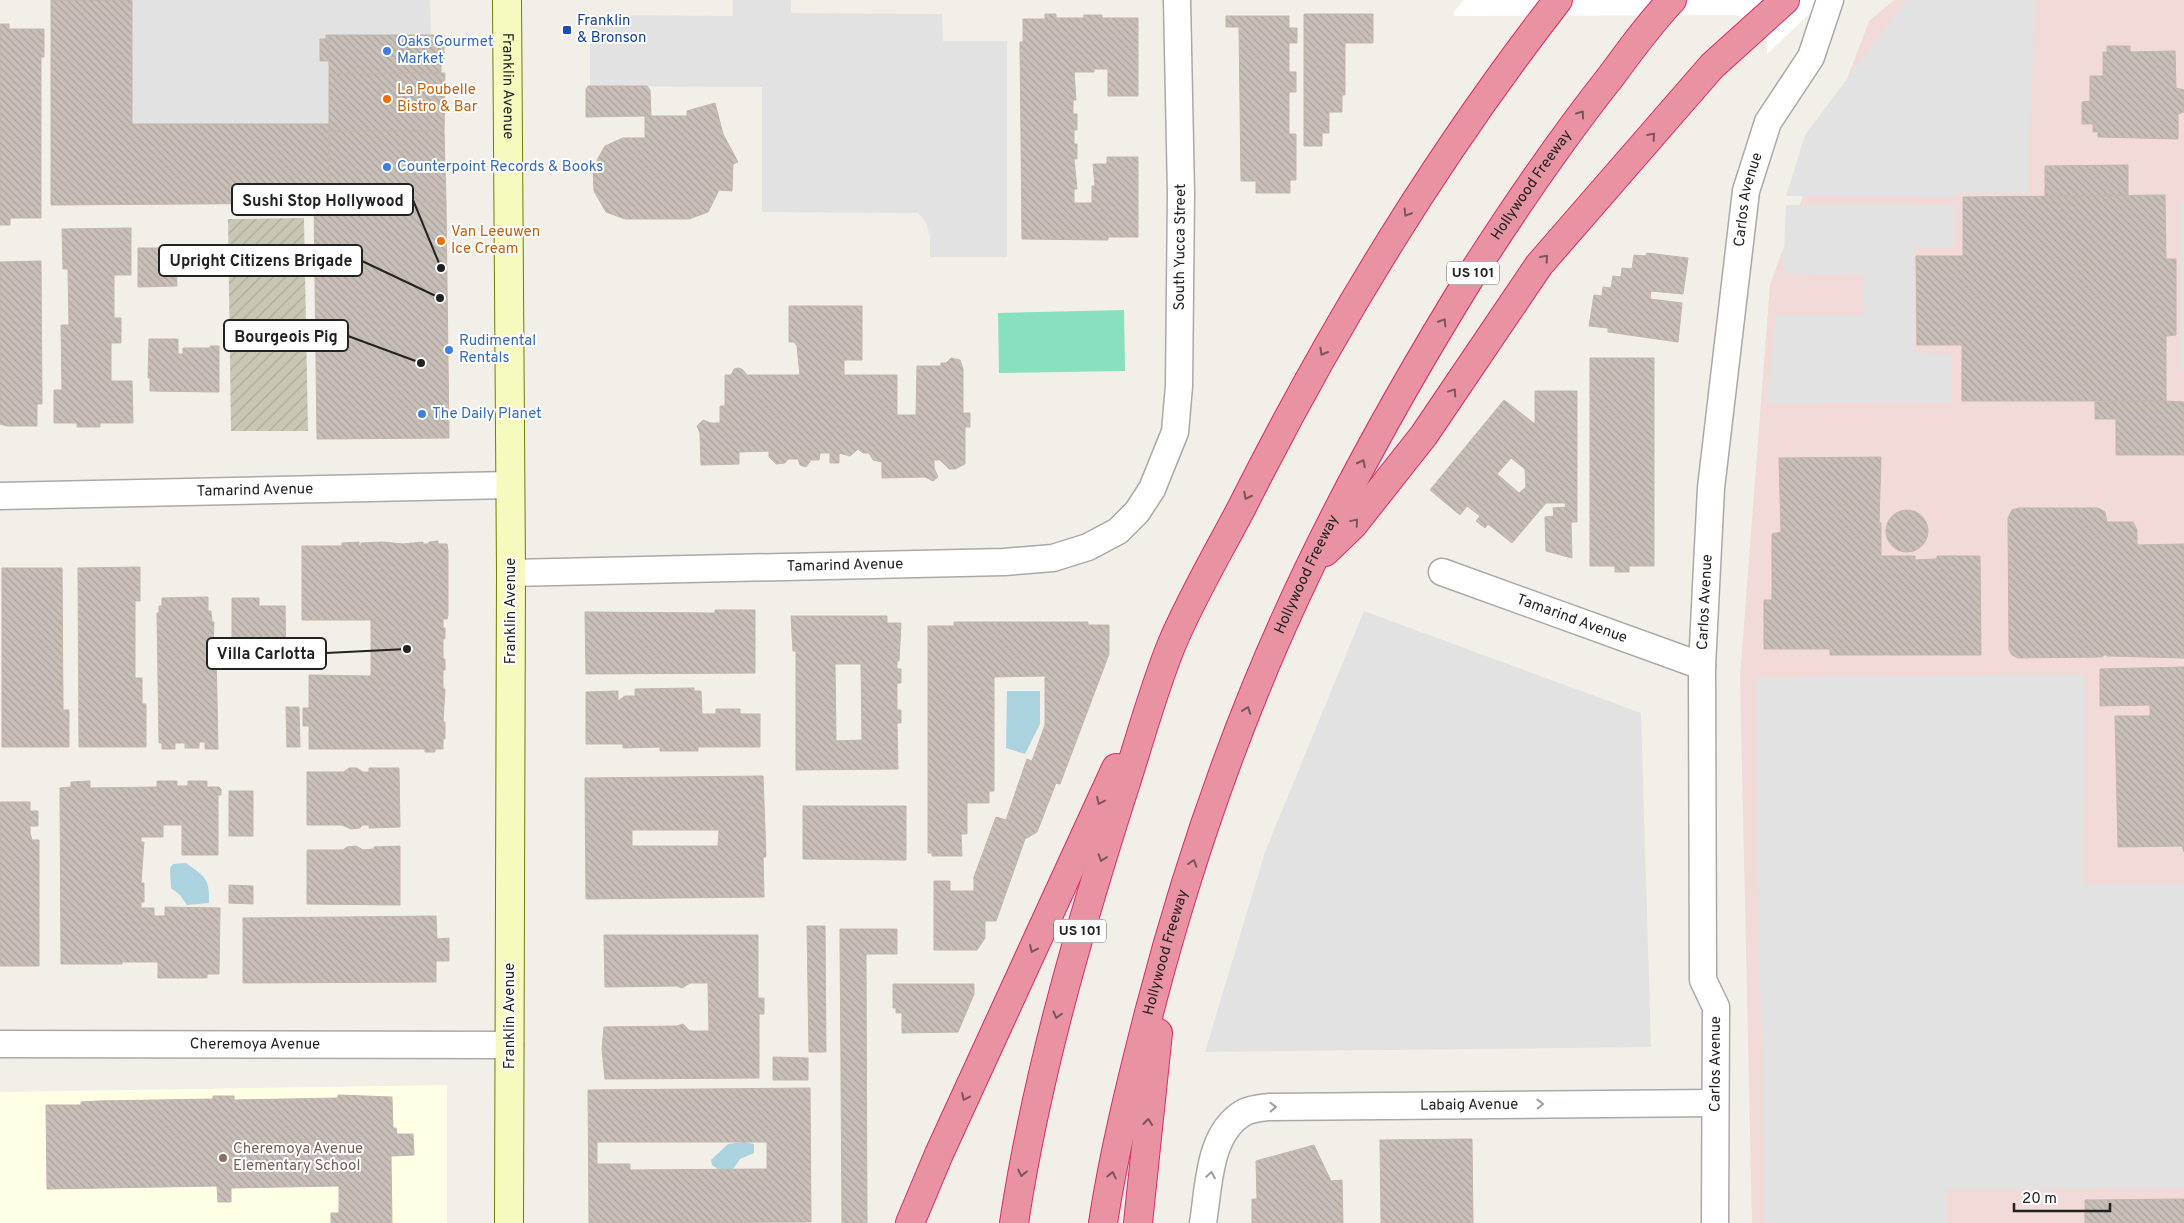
<svg xmlns="http://www.w3.org/2000/svg" width="2184" height="1223" font-family="Overpass,sans-serif">
<defs>
<pattern id="construction-furrows" width="10" height="10" patternUnits="userSpaceOnUse" patternTransform="scale(1.25)"><rect width="10" height="10" fill="#c7c7b4"/><path d="M-1 1l2-2M0 10L10 0M9 11l2-2" fill="none" stroke="#abab9a"/></pattern>
<pattern id="building-back-hatch" width="6" height="6" patternUnits="userSpaceOnUse" patternTransform="scale(1.25)"><rect width="6" height="6" fill="#c7bfb8"/><path d="M-1 5l2 2M0 0l6 6M5-1l2 2" fill="none" stroke="#aba49e"/></pattern>
</defs>
<rect width="100%" height="100%" fill="#f2efe9"/>
<polygon fill="#f2dad9" points="1894,0 2184,0 2184,1223 1752,1223 1740,677 1770,284 1869,21"/>
<polygon fill="#ffffe5" points="447,1085 447,1223 0,1223 0,1092"/>
<polygon fill="url(#construction-furrows)" points="304,218 308,431 231,431 228,219"/>
<polygon fill="#88e0be" points="1124,310 1125,371 999,373 998,313"/>
<g fill="#e2e2e2">
<polygon points="128,0 430,0 431,40 329,41 329,129 129,130"/>
<polygon points="733,0 791,0 791,13 942,14 943,41 1007,41 1007,257 930,257 930,236 926,223 918,213 762,212 762,87 590,86 590,15 733,16"/>
<polygon points="1906,0 2035,0 2028,193 1957,193 1957,197 1786,196 1805,135"/>
<rect x="2180" y="202" width="4" height="170"/>
<polygon points="1786,205 1955,205 1954,248 1913,248 1914,353 1952,354 1952,402 1766,404 1776,315 1864,315 1864,275 1783,273"/>
<polygon points="1364,611 1641,713 1651,1047 1205,1052 1265,852"/>
<polygon points="2085,674 2084,884 2184,885 2184,1188 1946,1190 1946,1223 1764,1223 1755,678"/>
</g>
<g fill="#aad3df">
<polygon points="1007,691 1040,691 1040,724 1025,754 1006,748"/>
<path d="M186,863C205,877 210,878 209,903L187,905L180,895L171,888L170,868L173,864Z"/>
<polygon points="743,1142 754,1144 754,1153 740,1159 733,1169 718,1169 712,1165 711,1160 728,1144"/>
</g>
<polygon fill="#fff" points="1464,0 1824,0 1767,54 1767,40 1764,35 1746,18 1735,15 1454,16 1454,12"/>
<g fill="url(#building-back-hatch)" stroke="#c4b6ab" fill-rule="evenodd">
<polygon points="51,0 132,0 132,124 329,124 329,203 51,205"/>
<polygon points="1045,14 1056,14 1056,18 1084,18 1084,15 1102,15 1102,18 1138,18 1138,96 1108,96 1108,69 1094,69 1094,72 1074,72 1076,100 1073,100 1073,114 1077,114 1077,130 1074,130 1074,144 1077,144 1077,159 1074,159 1077,189 1074,189 1074,203 1092,203 1092,186 1095,186 1093,164 1107,164 1107,157 1138,157 1138,237 1108,237 1108,240 1022,239 1020,42 1023,42 1023,19 1045,19"/>
<polygon points="1304,14 1373,14 1373,43 1345,43 1345,95 1342,95 1342,112 1329,112 1329,133 1322,133 1322,146 1304,146"/>
<polygon points="1226,16 1289,16 1289,28 1297,28 1297,43 1289,43 1289,72 1296,72 1296,92 1289,92 1289,134 1296,134 1296,180 1290,180 1290,193 1256,193 1256,181 1241,181 1239,27 1226,27"/>
<polygon points="0,24 9,24 9,29 44,29 44,57 41,57 41,218 10,218 10,225 0,225"/>
<polygon points="326,35 329,35 329,61 320,61 320,39 326,39"/>
<polygon points="329,35 444,35 444,61 441,61 441,73 329,74"/>
<polygon points="2107,46 2130,46 2130,52 2175,51 2176,88 2184,90 2184,112 2178,114 2178,139 2098,137 2098,132 2093,132 2093,124 2082,124 2082,102 2090,101 2090,76 2103,76 2103,52 2107,52"/>
<polygon points="445,73 444,131 329,131 329,74"/>
<polygon points="588,86 647,86 650,90 651,116 687,116 687,111 715,103 723,134 738,162 733,164 732,191 719,190 708,212 689,219 625,219 606,212 594,191 593,167 605,146 623,138 645,138 645,116 586,117 586,89"/>
<polygon points="329,131 444,131 446,202 329,203"/>
<polygon points="2128,165 2128,195 2045,196 2045,166"/>
<polygon points="2165,195 2166,259 2176,259 2176,335 2166,336 2166,401 1962,401 1962,345 1917,345 1916,256 1963,256 1963,197"/>
<polygon points="446,202 449,438 317,439 314,203"/>
<polygon points="131,228 131,275 114,275 114,318 121,318 121,343 111,343 111,381 132,381 133,423 100,423 100,427 77,427 77,423 54,423 54,390 62,390 61,325 69,325 68,269 63,269 62,229"/>
<polygon points="138,248 176,248 177,286 138,287"/>
<polygon points="1647,253 1688,258 1683,294 1651,291 1650,299 1682,303 1678,342 1608,332 1608,328 1589,326 1594,295 1602,296 1603,287 1611,288 1613,276 1621,277 1622,268 1632,269 1634,255 1646,256"/>
<polygon points="41,261 42,404 37,404 37,426 7,426 0,424 0,262"/>
<polygon points="789,306 862,306 862,360 844,360 844,375 897,375 897,415 916,415 917,366 941,366 941,363 946,363 951,358 960,360 963,369 963,413 970,413 970,427 965,427 965,464 955,469 949,469 940,460 934,460 934,468 938,477 933,481 925,477 882,478 882,462 873,460 869,453 863,453 858,449 850,456 839,453 839,463 830,463 830,453 820,453 819,460 811,460 806,467 800,465 798,459 788,459 785,463 776,464 769,457 769,451 739,452 739,464 701,465 700,433 697,426 703,420 711,423 720,423 720,406 725,406 725,375 731,375 734,369 738,368 742,369 747,375 800,375 797,346 794,342 789,342"/>
<polygon points="149,339 178,339 178,354 183,354 183,348 210,348 210,346 219,346 219,392 150,391 150,378 148,378"/>
<polygon points="1590,358 1654,358 1654,566 1629,566 1629,572 1615,572 1615,566 1590,566"/>
<path d="M1535,391H1577V522H1571L1572,558L1546,551L1545,517L1554,516L1553,508L1566,507L1565,503H1546L1512,543L1488,524L1485,528L1476,521L1480,516L1467,506L1460,515L1430,490L1504,400L1535,424ZM1511,458L1525,469L1526,487L1519,493L1497,474Z"/>
<polygon points="2166,401 2184,402 2184,455 2116,455 2116,419 2095,419 2095,402"/>
<polygon points="1881,457 1879,523 1881,523 1881,556 1915,556 1915,560 1937,559 1937,556 1980,556 1981,655 1830,655 1830,649 1764,649 1764,600 1772,600 1772,534 1781,532 1779,458"/>
<polygon points="2019,508 2098,508 2105,512 2107,522 2133,522 2137,530 2137,545 2184,544 2184,658 2107,656 2106,654 2102,657 2018,658 2012,655 2009,650 2008,518 2012,510"/>
<circle cx="1907" cy="531" r="21"/>
<polygon points="438,541 438,544 447,544 448,551 448,615 447,619 443,619 443,628 445,628 445,639 443,639 443,659 445,659 445,670 443,670 443,689 445,689 443,722 445,722 445,739 443,739 443,749 435,749 435,752 425,752 425,749 309,749 309,726 303,726 303,708 309,708 309,675 371,676 371,620 302,620 302,546 342,546 342,543 359,542 359,546 361,546 361,543 383,542 403,544 423,542 423,544 428,544 429,542"/>
<polygon points="140,567 140,601 135,601 135,678 142,678 142,704 146,704 146,747 79,747 78,568"/>
<polygon points="2,568 62,568 63,710 69,710 69,747 2,747"/>
<polygon points="208,597 208,611 211,611 212,622 214,622 213,648 216,648 218,749 205,749 205,742 199,742 199,748 185,748 185,743 175,743 175,749 162,749 162,743 159,743 157,613 159,613 159,606 162,606 162,598"/>
<polygon points="232,598 259,598 259,606 285,606 286,667 259,667 259,659 245,659 245,663 236,663 236,659 232,659"/>
<polygon points="715,610 755,610 755,673 586,674 585,612 715,613"/>
<path d="M791,616H887V623H901L899,661H897V669H901V683H897V710H901V723H897L898,769L796,770V651H793ZM835,664H861L862,740L836,741Z"/>
<polygon points="954,622 1088,622 1088,625 1109,625 1109,654 1060,784 1056,783 1037,832 1025,839 996,921 985,921 985,938 977,950 934,950 934,881 950,881 950,891 974,891 974,877 996,817 1006,820 1027,759 1032,761 1045,725 1045,676 994,677 994,791 989,791 989,803 967,803 967,834 961,834 962,856 932,856 932,853 928,853 928,626 954,626"/>
<polygon points="2184,667 2184,852 2182,846 2118,847 2115,716 2150,716 2150,705 2100,706 2100,669"/>
<polygon points="694,688 694,691 701,691 702,714 716,714 716,709 740,709 740,714 760,714 760,747 698,747 698,751 660,751 660,747 623,748 623,744 586,744 586,692 618,691 618,701 625,696 635,696 635,689"/>
<polygon points="286,707 299,707 300,747 287,747"/>
<polygon points="349,768 357,768 363,772 369,772 369,768 399,768 400,827 369,828 369,825 362,825 360,828 351,829 342,825 307,825 307,772 344,772"/>
<path d="M763,776L766,857H763L764,897L586,899L585,778ZM632,830H719L718,846H632Z"/>
<polygon points="90,781 90,788 157,787 157,781 177,781 177,786 188,786 188,781 207,781 207,787 219,787 221,789 221,795 218,795 218,855 182,855 182,825 163,825 163,837 141,837 141,842 144,842 141,883 144,883 144,902 141,902 141,908 154,908 154,916 165,916 165,907 220,908 219,974 207,974 207,978 158,978 158,962 122,962 122,964 61,964 60,788 71,787 71,782"/>
<rect x="229" y="791" width="24" height="45"/>
<polygon points="0,802 30,802 30,811 38,811 38,826 30,826 30,833 32,840 39,840 39,966 0,966"/>
<polygon points="803,806 906,806 906,860 803,859"/>
<polygon points="356,846 363,850 374,849 374,847 400,846 400,905 307,904 307,850 343,850 347,847"/>
<polygon points="229,885 253,886 253,904 229,903"/>
<polygon points="436,916 437,939 449,938 449,961 436,961 436,982 243,983 243,918"/>
<polygon points="807,926 825,926 826,1052 809,1052"/>
<polygon points="840,929 897,929 897,954 866,954 867,1223 842,1223"/>
<polygon points="604,935 758,935 758,998 764,998 764,1014 759,1014 759,1078 605,1079 602,1049 604,1027 677,1026 683,1024 690,1031 709,1031 708,983 690,983 682,988 677,986 605,987"/>
<polygon points="893,984 974,984 974,994 958,1032 902,1033 902,1013 896,1013 896,1008 893,1008"/>
<polygon points="773,1057 808,1058 808,1080 773,1080"/>
<path d="M810,1088L811,1222L589,1223L588,1090ZM597,1142H767V1169L630,1170V1164H597Z"/>
<polygon points="338,1095 392,1097 393,1128 396,1128 397,1134 413,1134 414,1155 391,1156 392,1223 331,1223 331,1213 339,1213 339,1186 231,1188 231,1202 218,1202 217,1186 47,1189 46,1105 81,1105 81,1102 98,1101 213,1099 213,1096 234,1096 234,1100 338,1098"/>
<polygon points="1472,1139 1473,1223 1381,1223 1380,1140"/>
<polygon points="1314,1145 1331,1181 1342,1180 1343,1223 1252,1223 1252,1199 1257,1199 1256,1161"/>
<polygon points="2184,1199 2184,1223 2085,1223 2085,1200"/>
</g>
<g fill="none" stroke-linecap="round" stroke-linejoin="round">
<g stroke="#a9a9a9" stroke-width="29">
<g id="street">
<path id="s1" d="M0,496L510,485"/>
<path id="s2" d="M1442,572L1702,666"/>
<path id="s3" d="M511,573L1004,562L1053,558L1088,547L1118,531L1137,512L1152,489L1175,432L1179,386L1181,193L1177,0"/>
<path id="s4" d="M0,1044L510,1045"/>
<path id="s5" d="M1203,1223C1209,1187 1208,1132 1245,1112C1251,1109 1261,1108 1268,1107L1714,1103"/>
<path id="s6" d="M1715,1223L1716,1007L1703,980L1702,666L1711,488L1746,191L1768,122L1811,57L1830,0"/>
</g>
</g>
<g stroke="#707d05" stroke-width="30">
<g id="secondary">
<path id="s7" d="M507,0L511,573L509,1223"/>
</g>
</g>
<g stroke="#dc2a67" stroke-width="30">
<g id="highway">
<polyline points="1325,552 1353,525 1424,435 1539,265 1712,66 1785,0"/>
<polyline points="910,1223 939,1154 1116,768"/>
<path d="M1014,1223C1036,1079 1076,940 1120,801C1137,750 1151,696 1171,646C1190,600 1219,551 1242,507C1332,328 1435,158 1558,0"/>
<path id="s8" d="M1103,1223C1114,1151 1132,1079 1150,1009C1178,901 1213,793 1255,690C1314,544 1391,405 1474,271C1517,204 1562,138 1612,75C1631,49 1650,23 1672,0"/>
<polyline points="1138,1223 1158,1033"/>
</g>
</g>
<use href="#street" stroke="#fff" stroke-width="26"/>
<use href="#secondary" stroke="#f7fabf" stroke-width="28"/>
<use href="#highway" stroke="#e892a2" stroke-width="28"/>
</g>
<defs><path id="oneway-chevron" d="M-2-3.5L2.5 0L-2 3.5" fill="none" stroke-width="1.6" stroke-linecap="round" stroke-linejoin="round" transform="scale(1.25)"/></defs>
<g stroke="#7b545c">
<use href="#oneway-chevron" transform="translate(1581 114) rotate(-54)"/>
<use href="#oneway-chevron" transform="translate(1652 136) rotate(-49)"/>
<use href="#oneway-chevron" transform="translate(1407 213) rotate(122)"/>
<use href="#oneway-chevron" transform="translate(1545 258) rotate(-49)"/>
<use href="#oneway-chevron" transform="translate(1443 322) rotate(-58)"/>
<use href="#oneway-chevron" transform="translate(1323 352) rotate(120)"/>
<use href="#oneway-chevron" transform="translate(1453 392) rotate(-56)"/>
<use href="#oneway-chevron" transform="translate(1362 463) rotate(-63)"/>
<use href="#oneway-chevron" transform="translate(1247 496) rotate(117)"/>
<use href="#oneway-chevron" transform="translate(1355 522) rotate(-50)"/>
<use href="#oneway-chevron" transform="translate(1247 710) rotate(-70)"/>
<use href="#oneway-chevron" transform="translate(1100 801) rotate(115)"/>
<use href="#oneway-chevron" transform="translate(1102 858) rotate(108)"/>
<use href="#oneway-chevron" transform="translate(1193 863) rotate(-72)"/>
<use href="#oneway-chevron" transform="translate(1033 949) rotate(115)"/>
<use href="#oneway-chevron" transform="translate(1057 1015) rotate(105)"/>
<use href="#oneway-chevron" transform="translate(965 1097) rotate(115)"/>
<use href="#oneway-chevron" transform="translate(1148 1122) rotate(-84)"/>
<use href="#oneway-chevron" transform="translate(1022 1173) rotate(102)"/>
<use href="#oneway-chevron" transform="translate(1112 1175) rotate(-78)"/>
</g>
<g stroke="#9c9c9c">
<use href="#oneway-chevron" transform="translate(1540 1104) rotate(-1)"/>
<use href="#oneway-chevron" transform="translate(1273 1107) rotate(-3)"/>
<use href="#oneway-chevron" transform="translate(1211 1175) rotate(-81)"/>
</g>
<rect fill="#1a4fb4" stroke="#fff" stroke-width="2" x="562" y="25" width="10" height="10" rx="2.5"/>
<g fill="#3f7fe0" stroke="#fff" stroke-width="2">
<circle cx="387" cy="51" r="5"/>
<circle cx="387" cy="167" r="5"/>
<circle cx="449" cy="350" r="5"/>
<circle cx="422" cy="414" r="5"/>
</g>
<g fill="#e8710a" stroke="#fff" stroke-width="2">
<circle cx="387" cy="99" r="5"/>
<circle cx="441" cy="241" r="5"/>
</g>
<circle fill="#8d6e63" stroke="#fff" stroke-width="2" cx="223" cy="1158" r="5"/>
<g text-anchor="middle" dominant-baseline="central" stroke-width="4" stroke-linejoin="round" paint-order="stroke">
<g fill="#fff" stroke="#646464" stroke-width="1">
<rect x="1447" y="261.5" width="52" height="23" rx="4"/>
<rect x="1054" y="919.5" width="52" height="23" rx="4"/>
</g>
<g font-size="14" font-weight="bold" fill="#222">
<text x="1473" y="273">US 101</text>
<text x="1080" y="931">US 101</text>
</g>
<g font-size="15" fill="#164399" stroke="#fff" text-anchor="start">
<text x="577" y="21">Franklin<tspan x="577" dy="17">&amp; Bronson</tspan></text>
</g>
<g font-size="15" fill="#366cbe" stroke="#fff" text-anchor="start">
<text x="397" y="42">Oaks Gourmet<tspan x="397" dy="17">Market</tspan></text>
<text x="397" y="167">Counterpoint Records &amp; Books</text>
<text x="459" y="341">Rudimental<tspan x="459" dy="17">Rentals</tspan></text>
<text x="432" y="414">The Daily Planet</text>
</g>
<g font-size="15" fill="#222" stroke="#fff">
<text stroke="none"><textPath href="#s7" startOffset="86">Franklin Avenue</textPath></text>
<text stroke="none"><textPath href="#s8" startOffset="1132">Hollywood Freeway</textPath></text>
<text stroke="none"><textPath href="#s6" startOffset="1029">Carlos Avenue</textPath></text>
<text stroke="none"><textPath href="#s3" startOffset="914">South Yucca Street</textPath></text>
<text stroke="none"><textPath href="#s1" startOffset="255">Tamarind Avenue</textPath></text>
<text stroke="none"><textPath href="#s3" startOffset="334">Tamarind Avenue</textPath></text>
<text stroke="none"><textPath href="#s8" startOffset="682">Hollywood Freeway</textPath></text>
<text stroke="none"><textPath href="#s6" startOffset="624">Carlos Avenue</textPath></text>
<text transform="translate(511 611) rotate(-90)">Franklin Avenue</text>
<text stroke="none"><textPath href="#s2" startOffset="138">Tamarind Avenue</textPath></text>
<text stroke="none"><textPath href="#s8" startOffset="278">Hollywood Freeway</textPath></text>
<text transform="translate(510 1016) rotate(-90)">Franklin Avenue</text>
<text stroke="none"><textPath href="#s4" startOffset="255">Cheremoya Avenue</textPath></text>
<text stroke="none"><textPath href="#s6" startOffset="159">Carlos Avenue</textPath></text>
<text stroke="none"><textPath href="#s5" startOffset="348">Labaig Avenue</textPath></text>
</g>
<g font-size="15" fill="#c56008" stroke="#fff" text-anchor="start">
<text x="397" y="90">La Poubelle<tspan x="397" dy="17">Bistro &amp; Bar</tspan></text>
<text x="451" y="232">Van Leeuwen<tspan x="451" dy="17">Ice Cream</tspan></text>
</g>
<g font-size="15" fill="#785e54" stroke="#fff" text-anchor="start">
<text x="233" y="1149">Cheremoya Avenue<tspan x="233" dy="17">Elementary School</tspan></text>
</g>
</g>
<path fill="none" stroke="#222" stroke-width="2" d="M441 268L413 200M440 298L362 261M421 363L348 336M407 649L326 653"/>
<g fill="#222" stroke="#fff" stroke-width="2">
<circle cx="441" cy="268" r="5"/>
<circle cx="440" cy="298" r="5"/>
<circle cx="421" cy="363" r="5"/>
<circle cx="407" cy="649" r="5"/>
</g>
<g fill="#fff" stroke="#222" stroke-width="2">
<rect x="232" y="184" width="181" height="31" rx="5"/>
<rect x="159" y="245" width="203" height="31" rx="5"/>
<rect x="224" y="320" width="124" height="31" rx="5"/>
<rect x="207" y="638" width="119" height="31" rx="5"/>
</g>
<g font-size="16" text-anchor="middle" font-weight="bold" fill="#222">
<text x="323" y="206">Sushi Stop Hollywood</text>
<text x="261" y="266">Upright Citizens Brigade</text>
<text x="286" y="342">Bourgeois Pig</text>
<text x="266" y="659">Villa Carlotta</text>
</g>
<path d="M2014 1203v8h96v-8" fill="none" stroke="#222222" stroke-width="2.5"/>
<text x="2022" y="1203" font-size="15" fill="#222222" stroke="#ffffff" stroke-width="4" paint-order="stroke">20 m</text>
</svg>
